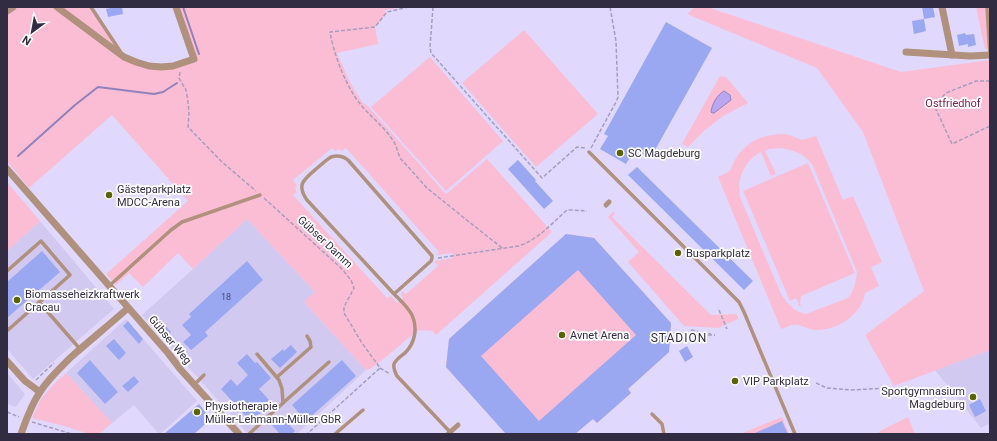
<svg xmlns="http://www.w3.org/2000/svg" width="997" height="441" font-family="Roboto,sans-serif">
<rect width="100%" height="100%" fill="#e0d8fd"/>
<g fill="#d2c9f1">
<polygon points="247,219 316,293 304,302 366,370 297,434 248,434 142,315 193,269"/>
<polygon points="40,221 114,309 33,379 7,349 7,251"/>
<polygon points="126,319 197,401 160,434 159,434 134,405 112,423 66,373"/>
<polygon points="990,350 990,427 988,424 981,428 935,370"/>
<polygon points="7,373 25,394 16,407 7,404"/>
</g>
<g fill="#fbbdd4" fill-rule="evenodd">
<path d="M7,7H91L124,57L161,67L194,59L178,7H402L382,11L387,12L375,27L378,44L337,53C345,71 352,90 365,105L366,104L446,194L487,159L552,232L436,335L433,331L418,330L386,357L370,369L366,370L304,302L315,292L247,219L193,269L178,253L143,287L129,273L116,285L106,274L188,201L112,115L29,188L7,161ZM332,148L335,151L339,149L342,151L346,148L439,252L436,255L452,253L453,258L435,261V262L438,266L406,294L402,291L401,294L403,298L397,303L391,296L387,298L293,195L297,192L295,189L297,185L293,180Z"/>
<polygon points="695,7 707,7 901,72 990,60 990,350 894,386 865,335 924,291 863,132 817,68 687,14"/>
<polygon points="976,7 990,7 990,49 985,49"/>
<polygon points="524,30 598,114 536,167 462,83"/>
<polygon points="430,57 503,141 446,191 371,107"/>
<polygon points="720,76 726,77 748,103 723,116 705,130 688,147 682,144"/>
<path d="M785,134L792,136L802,140L816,136L843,200L853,196L882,262L871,267L879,286L865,293C862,314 838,330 817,330C809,330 799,323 793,325C789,325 785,328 781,329L718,177L730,171C739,145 758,134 785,134ZM782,148C797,152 801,152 812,164L857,272C856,281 855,290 848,298L806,314C794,312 788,304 781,294L740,197C740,192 738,185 740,180C742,169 750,157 761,152L771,176L776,174L765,151L769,149Z"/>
<polygon points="808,163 855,273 801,296 800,303 801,305 799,306 798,305 799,303 796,298 790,301 743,191"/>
<polygon points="7,182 40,221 7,251"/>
<polygon points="613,212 615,213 612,217 711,315 736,314 738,316 738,319 718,328 684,326 628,262 639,252 608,217"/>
<polygon points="566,234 594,238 671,323 669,352 628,389 631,393 597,423 592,419 575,434 506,434 446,367 449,339"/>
<polygon points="66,373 112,423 99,434 89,434 64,426 32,418 41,399 53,385"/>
<polygon points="782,417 789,434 740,434"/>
<polygon points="908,417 915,434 877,434 880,431"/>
</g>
<path fill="#b9a7f1" stroke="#9082bd" d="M724,91L730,95L731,100L714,113H712L711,112C712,104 717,95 724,91Z"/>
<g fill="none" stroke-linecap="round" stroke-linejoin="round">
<g stroke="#9082bd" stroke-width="2">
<polyline points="183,7 199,54"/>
<polyline points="18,156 75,105 98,87 154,94 163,92 177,83"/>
</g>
</g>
<g fill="#9aa8f1" fill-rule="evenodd">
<polygon points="116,7 122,7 123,14 108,17 106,9"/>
<polygon points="922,7 933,7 935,17 924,19 926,31 914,34 912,21 924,19"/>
<polygon points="666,22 712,48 650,159 634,150 626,164 600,149 608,136 604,134"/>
<polygon points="965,33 966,35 974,34 976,45 968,47 968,44 959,46 957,35"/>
<polygon points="518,160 536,180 535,181 553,201 544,209 508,169"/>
<polygon points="637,167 753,281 744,290 628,175"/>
<path d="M566,234L594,238L671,323L669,352L628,389L631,393L597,423L593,419L575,434H506L446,367L449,339ZM578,270L636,335L539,421L481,356Z"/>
<polygon points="42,251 60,272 7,318 7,282"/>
<polygon points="247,261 263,280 205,332 208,336 191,350 183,342 191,335 182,325 191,317 189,314"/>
<polygon points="128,321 143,339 139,344 123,326"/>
<polygon points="162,322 171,332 165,337 156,327"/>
<polygon points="114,339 126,353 119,360 106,346"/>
<polygon points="291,345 297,352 280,368 271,359 283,349 284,351"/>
<polygon points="687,346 693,357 685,362 679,351"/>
<polygon points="247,354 255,363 257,362 271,378 259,389 269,400 258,409 261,412 251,422 221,389 231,379 237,386 248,375 237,363"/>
<polygon points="90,360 118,392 105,404 77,373"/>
<polygon points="342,360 356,376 306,421 292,405"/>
<polygon points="134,376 139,382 128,392 122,386"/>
<polygon points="980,399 986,411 975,417 969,405"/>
<polygon points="199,404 211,419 194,434 164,434"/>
<polygon points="280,415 295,431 292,434 280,434 271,424"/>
<polygon points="782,421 788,434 753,434"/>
</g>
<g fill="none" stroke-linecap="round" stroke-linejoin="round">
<g stroke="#a59ebe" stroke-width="1.5" stroke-dasharray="4 2" stroke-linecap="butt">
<path d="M409,7L387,12L375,27L330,32C334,55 346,87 361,105C371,117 384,127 392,139C397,145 397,153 401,159L427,188L468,221L502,248"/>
<polyline points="433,7 430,47 431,53 542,178 577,147 585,148"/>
<polyline points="180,72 179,78 186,90 188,102 189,113 188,127 222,162 256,191"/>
<polyline points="990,81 976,81 946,93 934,105 952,144 990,126"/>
<polyline points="591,148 616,102 618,97 616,41 610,7"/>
<polyline points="264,198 341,268 351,280 354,288 344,307 344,313 362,343 380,368 307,434"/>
<path d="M438,258L519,246C539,239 552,223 567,210H572L587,211"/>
<polyline points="719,310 727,329"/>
<polyline points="691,330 711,334"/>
<polyline points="690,335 715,335"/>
<polyline points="380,368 390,374"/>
<polyline points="36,380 41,375 54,363"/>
<polyline points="816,383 827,388 851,390 888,388"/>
<polyline points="7,412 19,417"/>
<polyline points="32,422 72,434"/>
</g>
<g stroke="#b0917d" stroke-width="3.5">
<polyline points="91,7 120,51"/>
<polyline points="987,7 990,55"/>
<polyline points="589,152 739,302 744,312 795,434"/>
<polyline points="7,271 41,241 70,275 8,330 7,328"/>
<polyline points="109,286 171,230 182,222 260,195"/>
<path d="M394,294L431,261L432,258V256L348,160C343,156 337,155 331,157C326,160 321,165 316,169C304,179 296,185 307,200L394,294C400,300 408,307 412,315C418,328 415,343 405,353C401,356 396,359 394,364C393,368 395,372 397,376L452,434"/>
<polyline points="39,302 80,349"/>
<polyline points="277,377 311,347 310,341 307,336"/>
<polyline points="195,384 204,375"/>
<polyline points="283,403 329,362"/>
<polyline points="652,414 662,424 664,434"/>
<polyline points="249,434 283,403 282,389 279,380 257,354"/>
<polyline points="335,434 363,410"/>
</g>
<g stroke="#b0917d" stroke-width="5">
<polyline points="606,205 609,202"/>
<polyline points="448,434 458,425"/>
</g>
<g stroke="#b0917d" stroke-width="7">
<polyline points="57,7 124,57 136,62 149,66 161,67 173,66 194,59 176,7"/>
<polyline points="942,7 952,55"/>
<polyline points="7,11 13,7"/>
<polyline points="906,52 970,56 990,55"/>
<polyline points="7,169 168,353 181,370 239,434"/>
<polyline points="7,361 25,381 40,392"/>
<path d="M21,434C26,420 31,405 40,392C48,379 59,369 70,358C89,341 109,325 128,308"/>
</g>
</g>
<g fill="#5b6300" stroke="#fff" stroke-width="1.5">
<circle cx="620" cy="153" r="4"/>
<circle cx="109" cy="195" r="4"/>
<circle cx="678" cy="253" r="4"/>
<circle cx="17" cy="300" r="4"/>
<circle cx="562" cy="335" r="4"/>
<circle cx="735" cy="381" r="4"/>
<circle cx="973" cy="397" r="4"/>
<circle cx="197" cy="412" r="4"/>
</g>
<g text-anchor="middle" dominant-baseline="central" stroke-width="3.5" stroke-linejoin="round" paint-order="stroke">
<g font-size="9" fill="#4c4b6e">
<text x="226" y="297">18</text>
</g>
<g font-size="11" fill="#80214f" stroke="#fff">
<text x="953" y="103">Ostfriedhof</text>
</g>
<g font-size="11" fill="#322c43" stroke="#fff" text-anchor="start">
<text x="628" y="153">SC Magdeburg</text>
<text x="117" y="189">Gästeparkplatz<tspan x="117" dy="13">MDCC-Arena</tspan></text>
<text x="686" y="253">Busparkplatz</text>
<text x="25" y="294">Biomasseheizkraftwerk<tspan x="25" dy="13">Cracau</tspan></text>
<text x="570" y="335">Avnet Arena</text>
<text x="743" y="381">VIP Parkplatz</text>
<text x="965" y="391" text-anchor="end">Sportgymnasium<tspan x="965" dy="13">Magdeburg</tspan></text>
<text x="205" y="406">Physiotherapie<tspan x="205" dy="13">Müller-Lehmann-Müller GbR</tspan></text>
</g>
<g font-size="11" fill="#322c43" stroke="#fff">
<text transform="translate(325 242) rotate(43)">Gübser Damm</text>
<text transform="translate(170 340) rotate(50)">Gübser Weg</text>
</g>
<g font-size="12" letter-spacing="1" fill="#322c43" stroke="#fff">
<text x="679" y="338">STADION</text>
</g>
</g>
<rect width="997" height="441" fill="none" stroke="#322c43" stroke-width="16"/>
<g transform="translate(32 32) rotate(212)" stroke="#ffffff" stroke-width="3" paint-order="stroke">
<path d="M0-3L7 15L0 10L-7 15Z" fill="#322c43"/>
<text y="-6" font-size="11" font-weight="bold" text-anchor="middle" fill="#322c43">N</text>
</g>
</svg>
